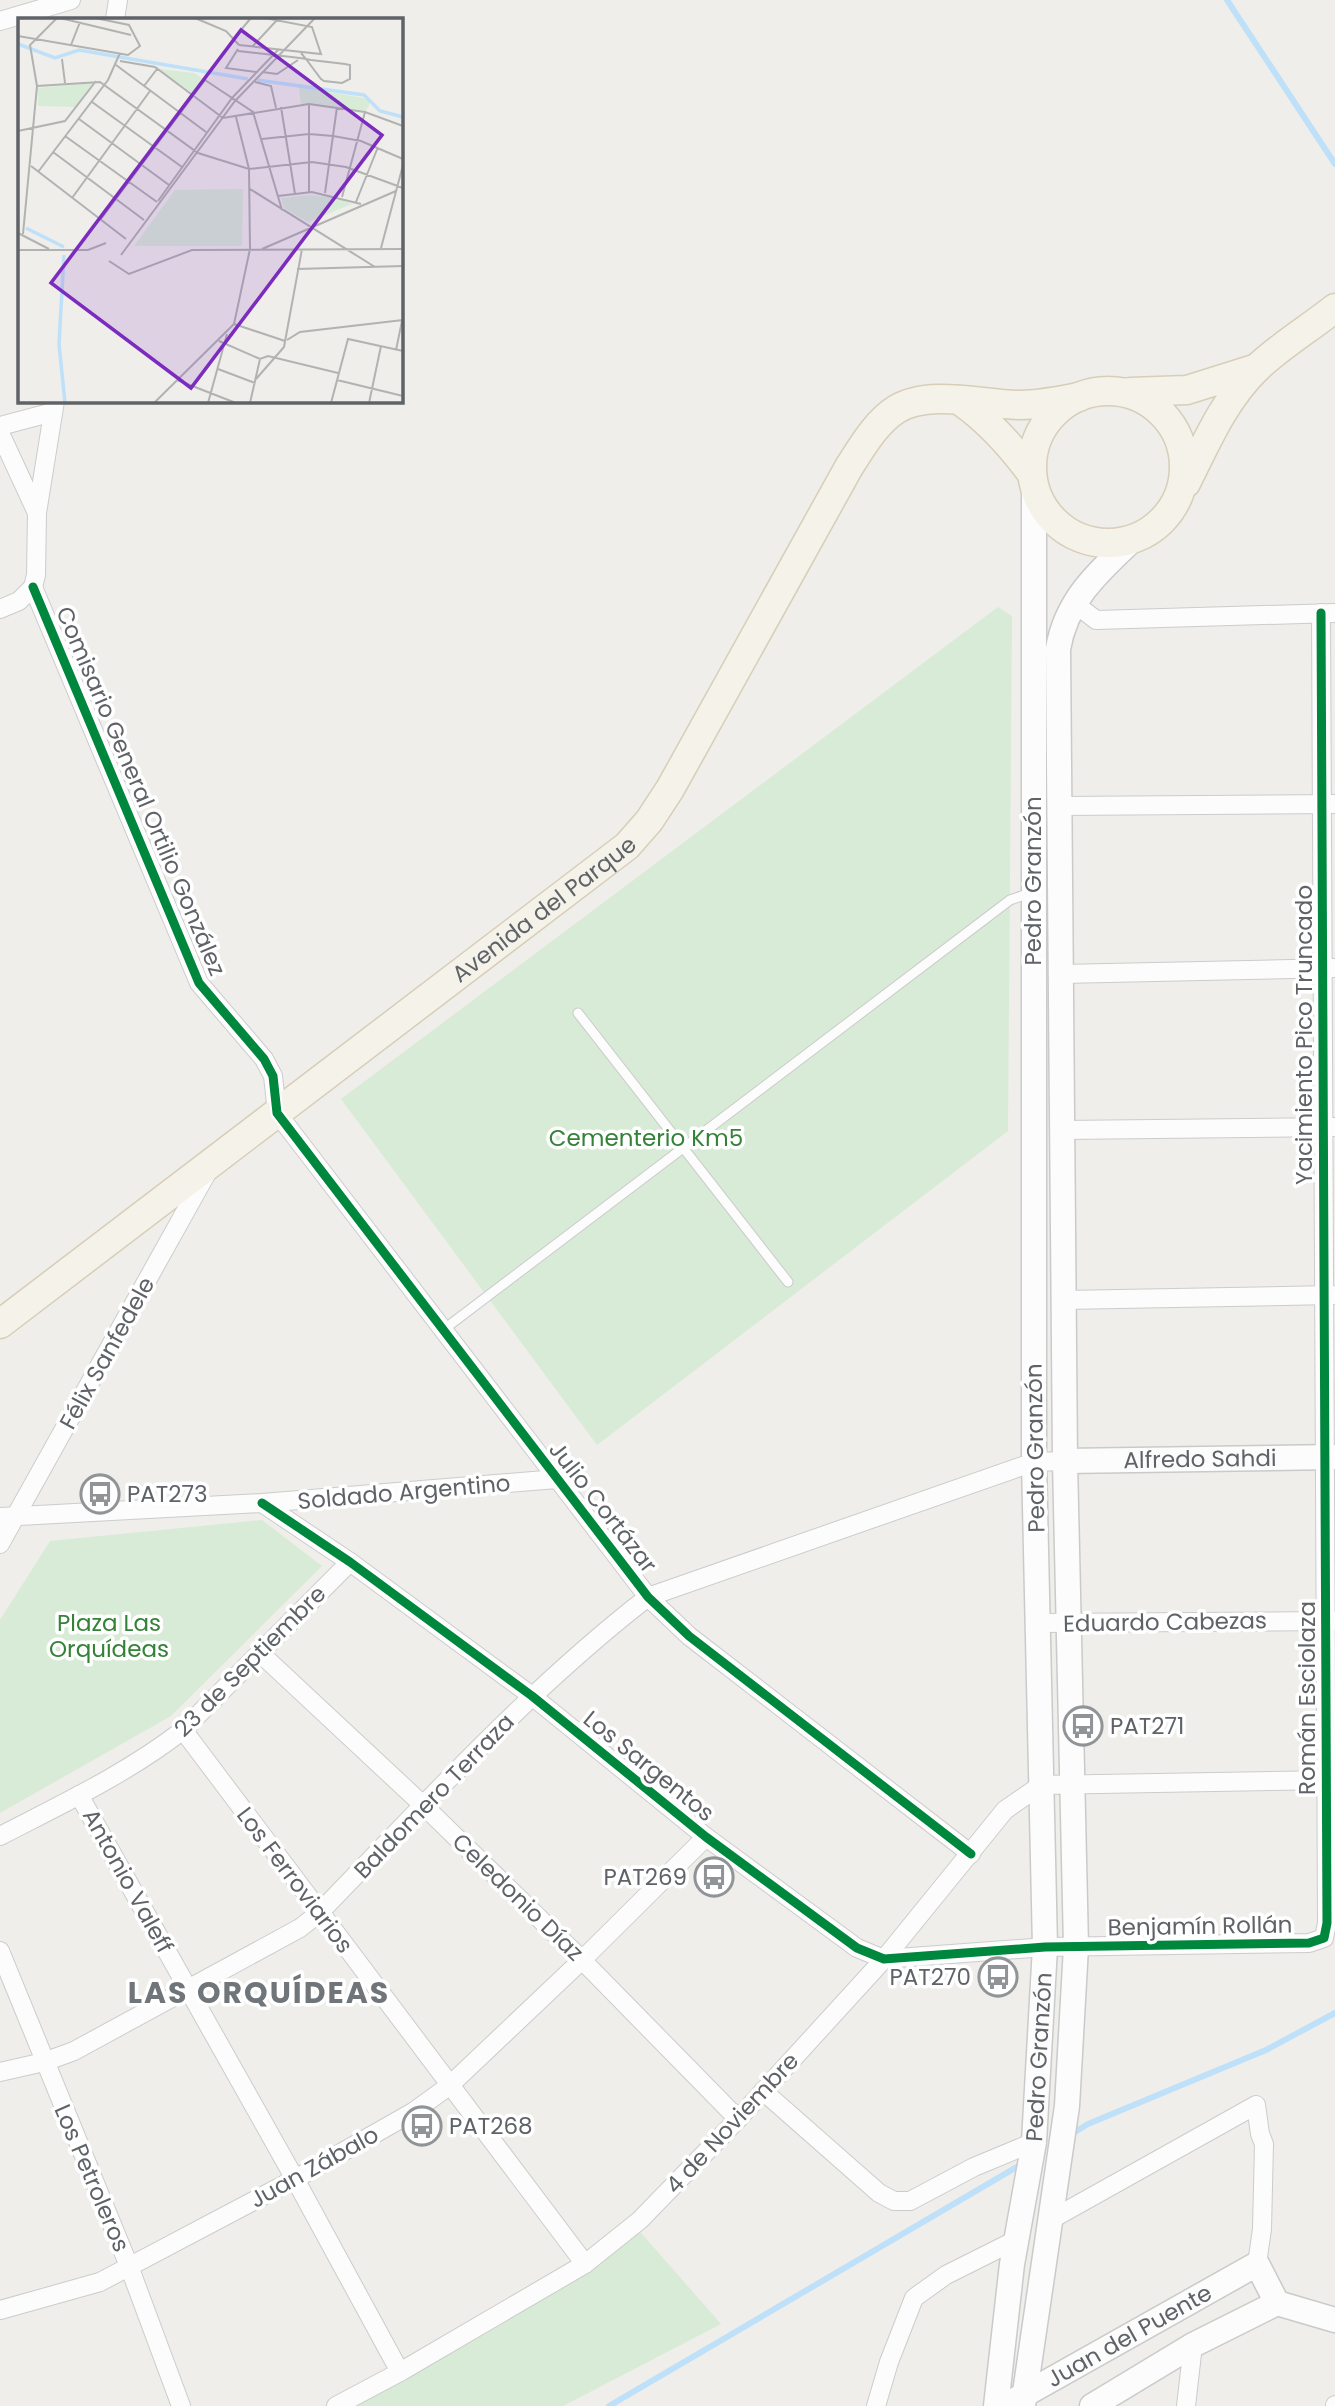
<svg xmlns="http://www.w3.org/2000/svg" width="1335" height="2406" font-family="Poppins,sans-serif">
<rect width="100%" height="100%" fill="#efeeea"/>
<g fill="#d8ebd6">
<polygon points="998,607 1012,616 1008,1131 597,1445 341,1099"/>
<polygon points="262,1520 322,1566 171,1716 0,1813 0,1620 50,1541"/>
<polygon points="636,2227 721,2324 563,2406 350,2406"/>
</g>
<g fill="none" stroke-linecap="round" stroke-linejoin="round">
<g stroke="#bfe0f9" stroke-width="6">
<polyline points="1227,0 1335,164"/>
<polyline points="1070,2135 1088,2124 1266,2050 1335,2013"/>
<polyline points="609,2406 1022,2164"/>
</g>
<g stroke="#cbcccc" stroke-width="11">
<g id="lane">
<polyline points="578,1013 788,1282"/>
<polyline points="443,1330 1010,900 1030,893"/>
</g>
</g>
<g stroke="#cbcccc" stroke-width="20">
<g id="street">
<polyline points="115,19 118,0"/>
<polyline points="0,21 71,0"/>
<polyline points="0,426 53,412"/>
<polyline points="0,433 37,513"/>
<polyline points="33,587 199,983 264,1059 273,1076 277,1113 648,1597 689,1636 971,1854"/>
<polyline points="33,587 36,575 37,513 55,401"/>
<polyline points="1074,603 1096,620 1335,613"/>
<polyline points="0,609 19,601 33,587"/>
<polyline points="1059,806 1335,804"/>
<polyline points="1061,974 1335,968"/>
<polyline points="1062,1130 1335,1127"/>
<polyline points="1063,1300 1333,1295"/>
<polyline points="262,1503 350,1562 532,1696 706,1837 857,1948 884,1959 1045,1947 1309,1943 1324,1938 1327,1923 1321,613"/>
<polyline points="0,1517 262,1503 557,1479"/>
<polyline points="0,1544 208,1171"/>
<polyline points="1038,1623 1335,1621"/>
<polyline points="260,1653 424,1806 582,1960 738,2119"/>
<polyline points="183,1730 585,2264"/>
<polyline points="79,1795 295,2179 400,2372"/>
<path d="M0,1836C62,1804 128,1773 183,1730L350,1562"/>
<polyline points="0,1951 129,2266 181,2406"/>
<path d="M0,2072L44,2062L74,2051L300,1928L319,1913C425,1804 528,1690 648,1597L1034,1462L1065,1461"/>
<polyline points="763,2091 879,2193 894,2201 910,2201 974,2167 1034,2142"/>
<polyline points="1052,2219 1256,2105 1260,2134 1264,2144 1262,2229 1257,2264"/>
<polyline points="0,2310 100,2282 295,2179 413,2112 449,2086 582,1960 706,1837"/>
<polyline points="336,2406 400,2372 585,2264 640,2220 738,2119 884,1959 1005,1810 1041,1785 1335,1780"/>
<polyline points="876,2406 889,2362 914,2298 946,2275 1016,2240"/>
<polyline points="1186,2406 1193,2345"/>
<polyline points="1335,2406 1335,2405"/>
</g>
</g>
<g stroke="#cacacb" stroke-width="27">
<g id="secondary">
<path id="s1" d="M1065,1461L1335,1457"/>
<polyline points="1277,2303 1335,2320"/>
<path id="s2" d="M1015,2400L1257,2264L1277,2303"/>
<path id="s3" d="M996,2406L1012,2264L1034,2142L1045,1947L1034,1462V487"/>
<path d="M1023,2406L1067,2106L1076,1947L1065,1461L1058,649C1066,601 1097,573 1131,541"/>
<polyline points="1092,2406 1193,2345 1277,2303"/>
</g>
</g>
<g stroke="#d7ceb8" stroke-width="31">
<g id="primary">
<circle cx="1108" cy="467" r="76"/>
<polyline points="1130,392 1187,390 1257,368"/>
<path d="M959,400C988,420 1010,445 1032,474"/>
<path d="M1186,483C1206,443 1224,400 1257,368C1280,346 1310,328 1335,308"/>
<path id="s4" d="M0,1324L627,846L649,821L670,789L849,467C862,447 876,422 897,409C930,389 984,405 1020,405C1040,405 1059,401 1079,397"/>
</g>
</g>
<use href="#lane" stroke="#fdfcfc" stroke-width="9"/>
<use href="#street" stroke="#fdfcfc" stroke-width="18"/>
<use href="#secondary" stroke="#fdfcfc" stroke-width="24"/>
<use href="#primary" stroke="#f4f2e9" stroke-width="28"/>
<g stroke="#fff" stroke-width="13">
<g id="cycleway">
<polyline points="33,587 199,983 264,1059 273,1076 277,1113 648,1597 689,1636 971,1854"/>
<polyline points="262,1503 350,1562 532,1696 706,1837 857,1948 884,1959 1045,1947 1309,1943 1324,1938 1327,1923 1321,613"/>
</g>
</g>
<use href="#cycleway" stroke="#00873e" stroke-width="9"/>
</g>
<defs>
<g id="bus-ring" transform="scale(2.0125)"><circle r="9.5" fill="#fff" stroke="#919496" stroke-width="1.5"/><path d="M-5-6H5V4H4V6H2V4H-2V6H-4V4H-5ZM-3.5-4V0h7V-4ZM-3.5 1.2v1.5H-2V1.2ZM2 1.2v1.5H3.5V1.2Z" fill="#919496"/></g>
</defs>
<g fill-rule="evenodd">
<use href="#bus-ring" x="100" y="1494"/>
<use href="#bus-ring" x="1083" y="1726"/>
<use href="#bus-ring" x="714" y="1877"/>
<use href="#bus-ring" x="998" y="1977"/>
<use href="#bus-ring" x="422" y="2126"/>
</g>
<g text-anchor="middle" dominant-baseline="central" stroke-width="7" stroke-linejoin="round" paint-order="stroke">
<g font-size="23" fill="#5f6368" stroke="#fff">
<text transform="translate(141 791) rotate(67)">Comisario General Ortilio González</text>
<text transform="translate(1033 881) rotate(-90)">Pedro Granzón</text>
<text stroke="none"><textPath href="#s4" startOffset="684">Avenida del Parque</textPath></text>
<text transform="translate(1304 1035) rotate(-90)">Yacimiento Pico Truncado</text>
<text transform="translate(107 1353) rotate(-61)">Félix Sanfedele</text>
<text transform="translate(1035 1448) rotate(-91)">Pedro Granzón</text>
<text stroke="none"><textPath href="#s1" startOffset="135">Alfredo Sahdi</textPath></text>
<text transform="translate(404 1492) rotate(-5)">Soldado Argentino</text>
<text transform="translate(603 1507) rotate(52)">Julio Cortázar</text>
<text transform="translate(1165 1622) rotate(-1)">Eduardo Cabezas</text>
<text transform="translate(250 1661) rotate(-45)">23 de Septiembre</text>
<text transform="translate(1307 1698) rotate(-90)">Román Esciolaza</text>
<text transform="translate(649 1766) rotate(39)">Los Sargentos</text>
<text transform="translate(434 1796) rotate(-46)">Baldomero Terraza</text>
<text transform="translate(295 1880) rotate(53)">Los Ferroviarios</text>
<text transform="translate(128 1881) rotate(61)">Antonio Valeff</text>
<text transform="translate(518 1897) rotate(44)">Celedonio Díaz</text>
<text transform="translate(1200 1926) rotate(-1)">Benjamín Rollán</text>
<text stroke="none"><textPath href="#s3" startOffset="352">Pedro Granzón</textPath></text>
<text transform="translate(732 2123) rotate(-47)">4 de Noviembre</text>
<text transform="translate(314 2167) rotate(-29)">Juan Zábalo</text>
<text transform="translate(92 2178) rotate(67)">Los Petroleros</text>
<text stroke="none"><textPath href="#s2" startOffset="131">Juan del Puente</textPath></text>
</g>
<g font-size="23" fill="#348238" stroke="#fff">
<text x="646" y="1138">Cementerio Km5</text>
<text x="109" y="1623">Plaza Las<tspan x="109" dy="26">Orquídeas</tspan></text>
</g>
<g font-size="23" fill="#5f6368" stroke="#fff" text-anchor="start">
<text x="127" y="1494">PAT273</text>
<text x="1110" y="1726">PAT271</text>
<text x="687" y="1877" text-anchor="end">PAT269</text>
<text x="971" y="1977" text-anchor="end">PAT270</text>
<text x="449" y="2126">PAT268</text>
</g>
<g font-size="30" font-weight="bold" letter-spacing="2" fill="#70757a" stroke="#fff">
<text x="259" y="1992">LAS ORQUÍDEAS</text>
</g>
</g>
<g transform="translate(18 18)">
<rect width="385" height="385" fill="#efeeea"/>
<path d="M141,51L176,55L184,60L174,75ZM75,65L57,89L20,88V70ZM281,69L346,80L352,85L348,93L283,86ZM225,171L224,228H116L157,172ZM291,177L321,180L334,186L290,204L266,190L263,180Z" fill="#d8ebd6"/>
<path fill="none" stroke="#bfe0f9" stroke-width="3.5" d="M0,26L37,40L61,32L230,61M239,62L346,77L362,93L385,99M8,210L46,229M46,237L41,326L47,385"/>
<path fill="none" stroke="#b1b2b2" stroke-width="2" d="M42,0L113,17M177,0L208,13L221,27M0,18L110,37L122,28L111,7L77,0M216,20L233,0M53,27L62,4M221,27L303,36L294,9L247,0M234,29L259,2M220,31L208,50L238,54M220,33L282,40L288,41L293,42L327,46L332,47V61L324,65L306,63L303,61L288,41L283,35M44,41L47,65M102,43L137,49L205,100L291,86L347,94L385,108M98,47L188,114M244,54L259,56L280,42M237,64L253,68L258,90M19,68L82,64L180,135L231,151L294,144L328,149L385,170M126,68L139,51M74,84L164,149M263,89L277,176M61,101L151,167M0,113L47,103L78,63M47,118L139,184M244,121L291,116L315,118L343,123L385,141M35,134L126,202M13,148L108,221M20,154L90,62L102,35M232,171L357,249M291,174V86M307,175L319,89M260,178L294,174L343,186M324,179L347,94M54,180L132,73M140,183L214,80L260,32M338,184L360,129M83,201L187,62L235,94L264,192M0,215L31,231M5,216L19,68L12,27L39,0M363,230L385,147M244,231L378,173M0,232H70L88,225M103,237L217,83L297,0M91,243L111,256L174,232L385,231M279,251L385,248M216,306L267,323M269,322L282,314L385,302M201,323L242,341L250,338L320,355M378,332L384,303M200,351L237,365M238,361L266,329L284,231M159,362L218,385M319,362L385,378M136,385L216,306L232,231L231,151L218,99M190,385L209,316M232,385L242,341M313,385L330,321L385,333M351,385L363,328"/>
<path fill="#7b2cbf" fill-opacity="0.15" stroke="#7b2cbf" stroke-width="3.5" d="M223,12L364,117L173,370L33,265Z"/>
<rect width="385" height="385" fill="none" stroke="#5f6368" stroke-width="3.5"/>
</g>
</svg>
